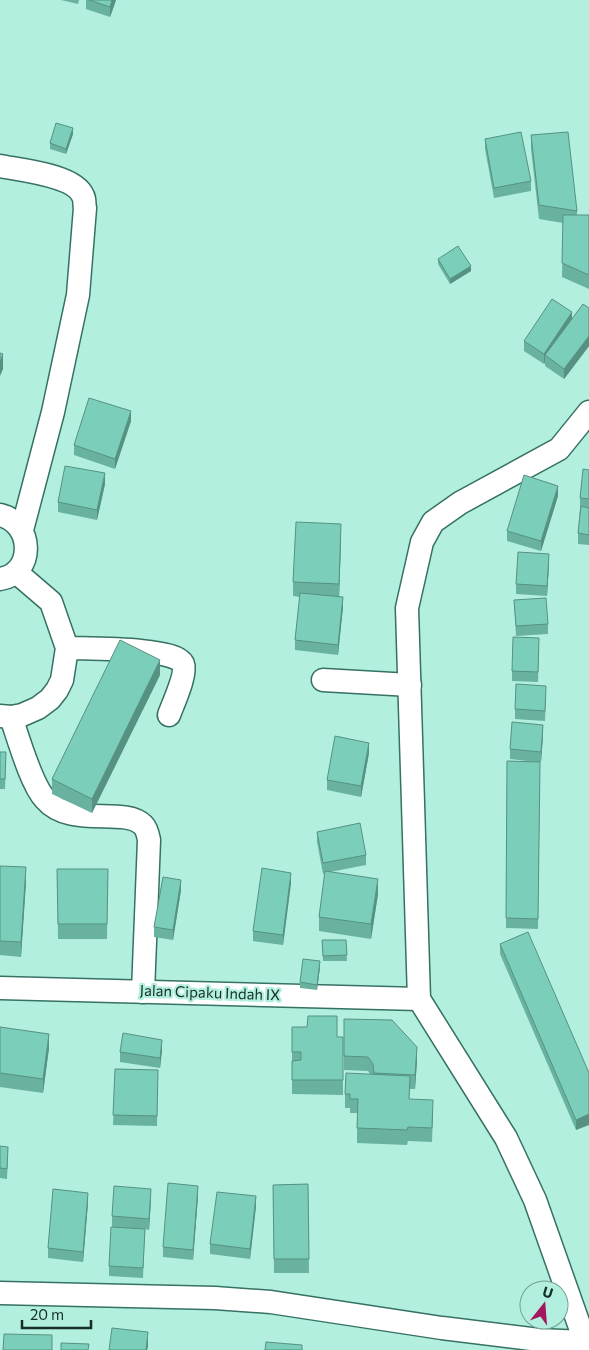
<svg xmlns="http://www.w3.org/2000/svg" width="589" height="1350" viewBox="0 0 589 1350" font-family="Commissioner,sans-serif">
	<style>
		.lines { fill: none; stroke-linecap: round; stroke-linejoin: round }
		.minor-casing { stroke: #367163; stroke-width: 25 }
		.minor { stroke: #fff; stroke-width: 22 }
		.wall { fill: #6ab2a0 }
		.shaded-wall { fill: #569182 }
		.building { fill: #7bcfba; stroke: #569182 }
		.labels { text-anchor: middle; stroke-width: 4.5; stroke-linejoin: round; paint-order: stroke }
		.street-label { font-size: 15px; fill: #152e28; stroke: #b2efde }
	</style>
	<rect width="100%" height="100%" fill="#b2efde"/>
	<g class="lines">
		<defs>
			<g id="minor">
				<path d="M0 166C20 170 75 175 83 196 85 199 84 204 85 208L78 295 53 412 22 530"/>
				<path d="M0 515C34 523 35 574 0 579"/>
				<path d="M67 648C86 649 176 647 183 664 187 674 173 704 169 715"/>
				<polyline points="323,680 410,685"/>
				<polyline points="0,716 11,717 22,715 38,708 50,699 57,690 62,680 67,648 51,602 16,572"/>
				<path d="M11 717C18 737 31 784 45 799 71 829 124 806 143 825 147 829 148 835 149 840L143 992"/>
				<polyline points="0,988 419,999"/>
				<polyline points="0,1293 215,1298 271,1302 442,1328 539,1340 585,1342"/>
				<polyline points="588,1350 535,1200 506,1138 419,999 407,608 422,542 433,522 460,503 559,449 589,412"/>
			</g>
		</defs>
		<use href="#minor" class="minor-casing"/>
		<use href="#minor" class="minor"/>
	</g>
	<g class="wall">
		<polygon points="61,0 79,0 78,4"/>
		<polygon points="86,0 116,0 110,17 86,9"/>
		<polygon points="73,134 66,154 50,149 50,143"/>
		<polygon points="531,135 577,211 577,215 589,215 589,289 562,277 563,223 539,219 531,149"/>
		<polygon points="485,139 531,181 531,191 494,198 485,149"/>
		<polygon points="438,259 471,271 450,284 438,264"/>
		<polygon points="589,308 589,346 564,379 545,366 545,362 544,364 524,351 524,341 572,319"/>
		<polygon points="131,421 115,469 74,455 74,445"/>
		<polygon points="589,470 589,545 578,544 578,533 580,508 580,498"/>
		<polygon points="105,484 97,520 58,512 58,502"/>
		<polygon points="558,496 541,551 507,541 507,531"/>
		<polygon points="341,539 339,597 343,607 338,655 295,650 295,640 300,597 293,596 293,582"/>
		<polygon points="549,564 547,596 516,594 516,584"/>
		<polygon points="514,600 548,624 548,634 516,636"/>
		<polygon points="539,648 538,682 512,681 512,671"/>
		<polygon points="160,675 92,813 52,794 52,779"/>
		<polygon points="546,696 545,721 515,719 515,709"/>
		<polygon points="543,735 541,762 540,762 538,929 506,928 507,761 536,762 510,759 510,749"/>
		<polygon points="0,752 6,762 5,789 0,789"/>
		<polygon points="369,753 361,797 327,790 327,780"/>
		<polygon points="317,832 366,855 366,865 330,872 378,894 371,939 319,931 319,917 325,873 323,874 317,842"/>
		<polygon points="0,866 26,882 21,957 0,955"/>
		<polygon points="57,869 108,869 107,939 58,939"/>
		<polygon points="291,883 283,945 253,941 253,931"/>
		<polygon points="181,890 173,940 154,937 154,927"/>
		<polygon points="322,940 346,940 347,961 323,961"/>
		<polygon points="500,944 589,1073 576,1130 500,954"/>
		<polygon points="320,967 317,990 300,988 300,982"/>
		<polygon points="344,1019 417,1061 415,1089 410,1089 409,1099 433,1114 432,1142 408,1141 407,1145 357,1143 357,1113 350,1113 350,1108 345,1108 345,1094 370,1074 368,1071 344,1070"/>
		<polygon points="0,1027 49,1048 43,1093 0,1087"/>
		<polygon points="292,1027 337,1037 343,1037 343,1095 292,1094"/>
		<polygon points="162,1050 160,1068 120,1062 120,1052"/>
		<polygon points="115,1069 158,1070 157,1126 113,1125"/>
		<polygon points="0,1146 8,1157 7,1179 0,1178"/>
		<polygon points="308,1184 309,1273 274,1273 273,1185"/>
		<polygon points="198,1196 193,1260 163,1257 163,1247"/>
		<polygon points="151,1199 149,1230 145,1229 143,1278 109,1276 109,1266 128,1228 112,1227 112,1216"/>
		<polygon points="88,1203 83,1262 48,1258 48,1248"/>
		<polygon points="256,1206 250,1259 210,1254 210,1244"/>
	</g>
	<g class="shaded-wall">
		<polygon points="112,0 116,0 110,17 110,7"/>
		<polygon points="73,128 73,134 66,154 66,149"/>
		<polygon points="471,266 471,271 450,284 450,279"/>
		<polygon points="572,312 572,322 545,355 545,362 544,364 544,354"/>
		<polygon points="589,336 589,346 564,379 564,369"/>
		<polygon points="3,354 3,369 0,376 0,362"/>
		<polygon points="131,411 131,421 115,469 115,459"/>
		<polygon points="105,473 105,484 97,520 97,510"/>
		<polygon points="558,486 558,496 541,551 541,541"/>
		<polygon points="341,524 341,539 339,599 339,584"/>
		<polygon points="549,554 549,564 547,596 547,586"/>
		<polygon points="343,597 343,607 338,655 338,645"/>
		<polygon points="160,660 160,675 92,813 92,799"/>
		<polygon points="543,725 543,735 541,762 541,752"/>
		<polygon points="369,743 369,753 361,797 361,786"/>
		<polygon points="26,867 26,882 21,957 21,942"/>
		<polygon points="291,873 291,883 283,945 283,935"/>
		<polygon points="378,879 378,894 371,939 371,924"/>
		<polygon points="181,880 181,890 173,940 173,930"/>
		<polygon points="320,961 320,967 317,990 317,985"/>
		<polygon points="49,1034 49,1048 43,1093 43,1079"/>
		<polygon points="162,1040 162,1050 160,1068 160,1058"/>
		<polygon points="417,1047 417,1061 415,1089 415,1075"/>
		<polygon points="589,1114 589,1125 576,1130 576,1120"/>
		<polygon points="198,1186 198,1196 193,1260 193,1250"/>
		<polygon points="151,1189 151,1199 149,1230 149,1219"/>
		<polygon points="88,1193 88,1203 83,1262 83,1252"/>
		<polygon points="256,1196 256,1206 250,1259 250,1249"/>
		<polygon points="148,1332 148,1347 147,1350 146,1350"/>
	</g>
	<g class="building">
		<polygon points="89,0 112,0 110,7"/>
		<polygon points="56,123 73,128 66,149 50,143"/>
		<polygon points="521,132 531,181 494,188 485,139"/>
		<polygon points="568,132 577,211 539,205 531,135"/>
		<polygon points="563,215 589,215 589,275 562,263"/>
		<polygon points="458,246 471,266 450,279 438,259"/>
		<polygon points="552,299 572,312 544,354 524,341"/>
		<polygon points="583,304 589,308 589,336 564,369 545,355"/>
		<polygon points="0,353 3,354 0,362"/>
		<polygon points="89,398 131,411 115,459 74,445"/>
		<polygon points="65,466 105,473 97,510 58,502"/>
		<polygon points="583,469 589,470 589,499 580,498"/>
		<polygon points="524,475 558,486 541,541 507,531"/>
		<polygon points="581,506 589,508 589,535 578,533"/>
		<polygon points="296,522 341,524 339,584 293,582"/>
		<polygon points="518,552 549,554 547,586 516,584"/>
		<polygon points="300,593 343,597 338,645 295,640"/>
		<polygon points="546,598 548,624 516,626 514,600"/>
		<polygon points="513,637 539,638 538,672 512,671"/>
		<polygon points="120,640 160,660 92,799 52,779"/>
		<polygon points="516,684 546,686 545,711 515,709"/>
		<polygon points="512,722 543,725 541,752 510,749"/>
		<polygon points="335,736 369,743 361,786 327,780"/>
		<polygon points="0,752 6,752 5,779 0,779"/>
		<polygon points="507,761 540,762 538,919 506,918"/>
		<polygon points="360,823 366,855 323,863 317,832"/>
		<polygon points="0,866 26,867 21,942 0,941"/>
		<polygon points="262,868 291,873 283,935 253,931"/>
		<polygon points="57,869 108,869 107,924 58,924"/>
		<polygon points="325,871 378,879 371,924 319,917"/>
		<polygon points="163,877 181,880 173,930 154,927"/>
		<polygon points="528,932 589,1073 589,1114 576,1120 500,944"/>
		<polygon points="322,940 346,940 347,955 323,956"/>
		<polygon points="303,959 320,961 317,985 300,982"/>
		<polygon points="308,1016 337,1016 337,1037 343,1037 343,1080 292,1080 292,1061 301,1060 301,1052 292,1052 292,1027 307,1027"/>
		<polygon points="344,1019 392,1020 417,1047 415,1075 374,1073 373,1064 368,1057 344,1056"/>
		<polygon points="0,1027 49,1034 43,1079 0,1073"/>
		<polygon points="123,1033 162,1040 160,1058 120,1052"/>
		<polygon points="115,1069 158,1070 157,1116 113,1115"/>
		<polygon points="346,1073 410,1076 409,1099 433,1100 432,1128 408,1127 407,1130 357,1128 358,1099 350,1099 350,1094 345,1094"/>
		<polygon points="0,1146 8,1147 7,1169 0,1168"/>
		<polygon points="168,1183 198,1186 193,1250 163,1247"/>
		<polygon points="308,1184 309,1259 274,1259 273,1185"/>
		<polygon points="114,1186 151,1189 149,1219 112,1216"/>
		<polygon points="53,1189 88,1193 83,1252 48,1248"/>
		<polygon points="217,1192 256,1196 250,1249 210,1244"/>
		<polygon points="111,1227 145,1229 143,1268 109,1266"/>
		<polygon points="112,1328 148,1332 146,1350 109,1350"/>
		<polygon points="4,1334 52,1335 52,1350 3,1350"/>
		<polygon points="266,1342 302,1345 302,1350 265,1350"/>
		<polygon points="61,1343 89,1344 88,1350 61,1350"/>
	</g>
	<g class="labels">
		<g class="street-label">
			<text transform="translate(210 993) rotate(2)" y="5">Jalan Cipaku Indah IX</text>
		</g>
	</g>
	<g transform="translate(544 1305) rotate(17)"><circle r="24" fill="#b2efde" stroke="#73a295"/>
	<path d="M0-4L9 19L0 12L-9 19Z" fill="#a3175f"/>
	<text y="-8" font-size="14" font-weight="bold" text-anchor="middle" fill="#152e28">U</text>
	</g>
	<path d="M22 1320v8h69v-8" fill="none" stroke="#152e28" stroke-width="2.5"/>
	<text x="30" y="1320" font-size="15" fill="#152e28" stroke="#b2efde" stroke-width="4" paint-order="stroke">20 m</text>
</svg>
